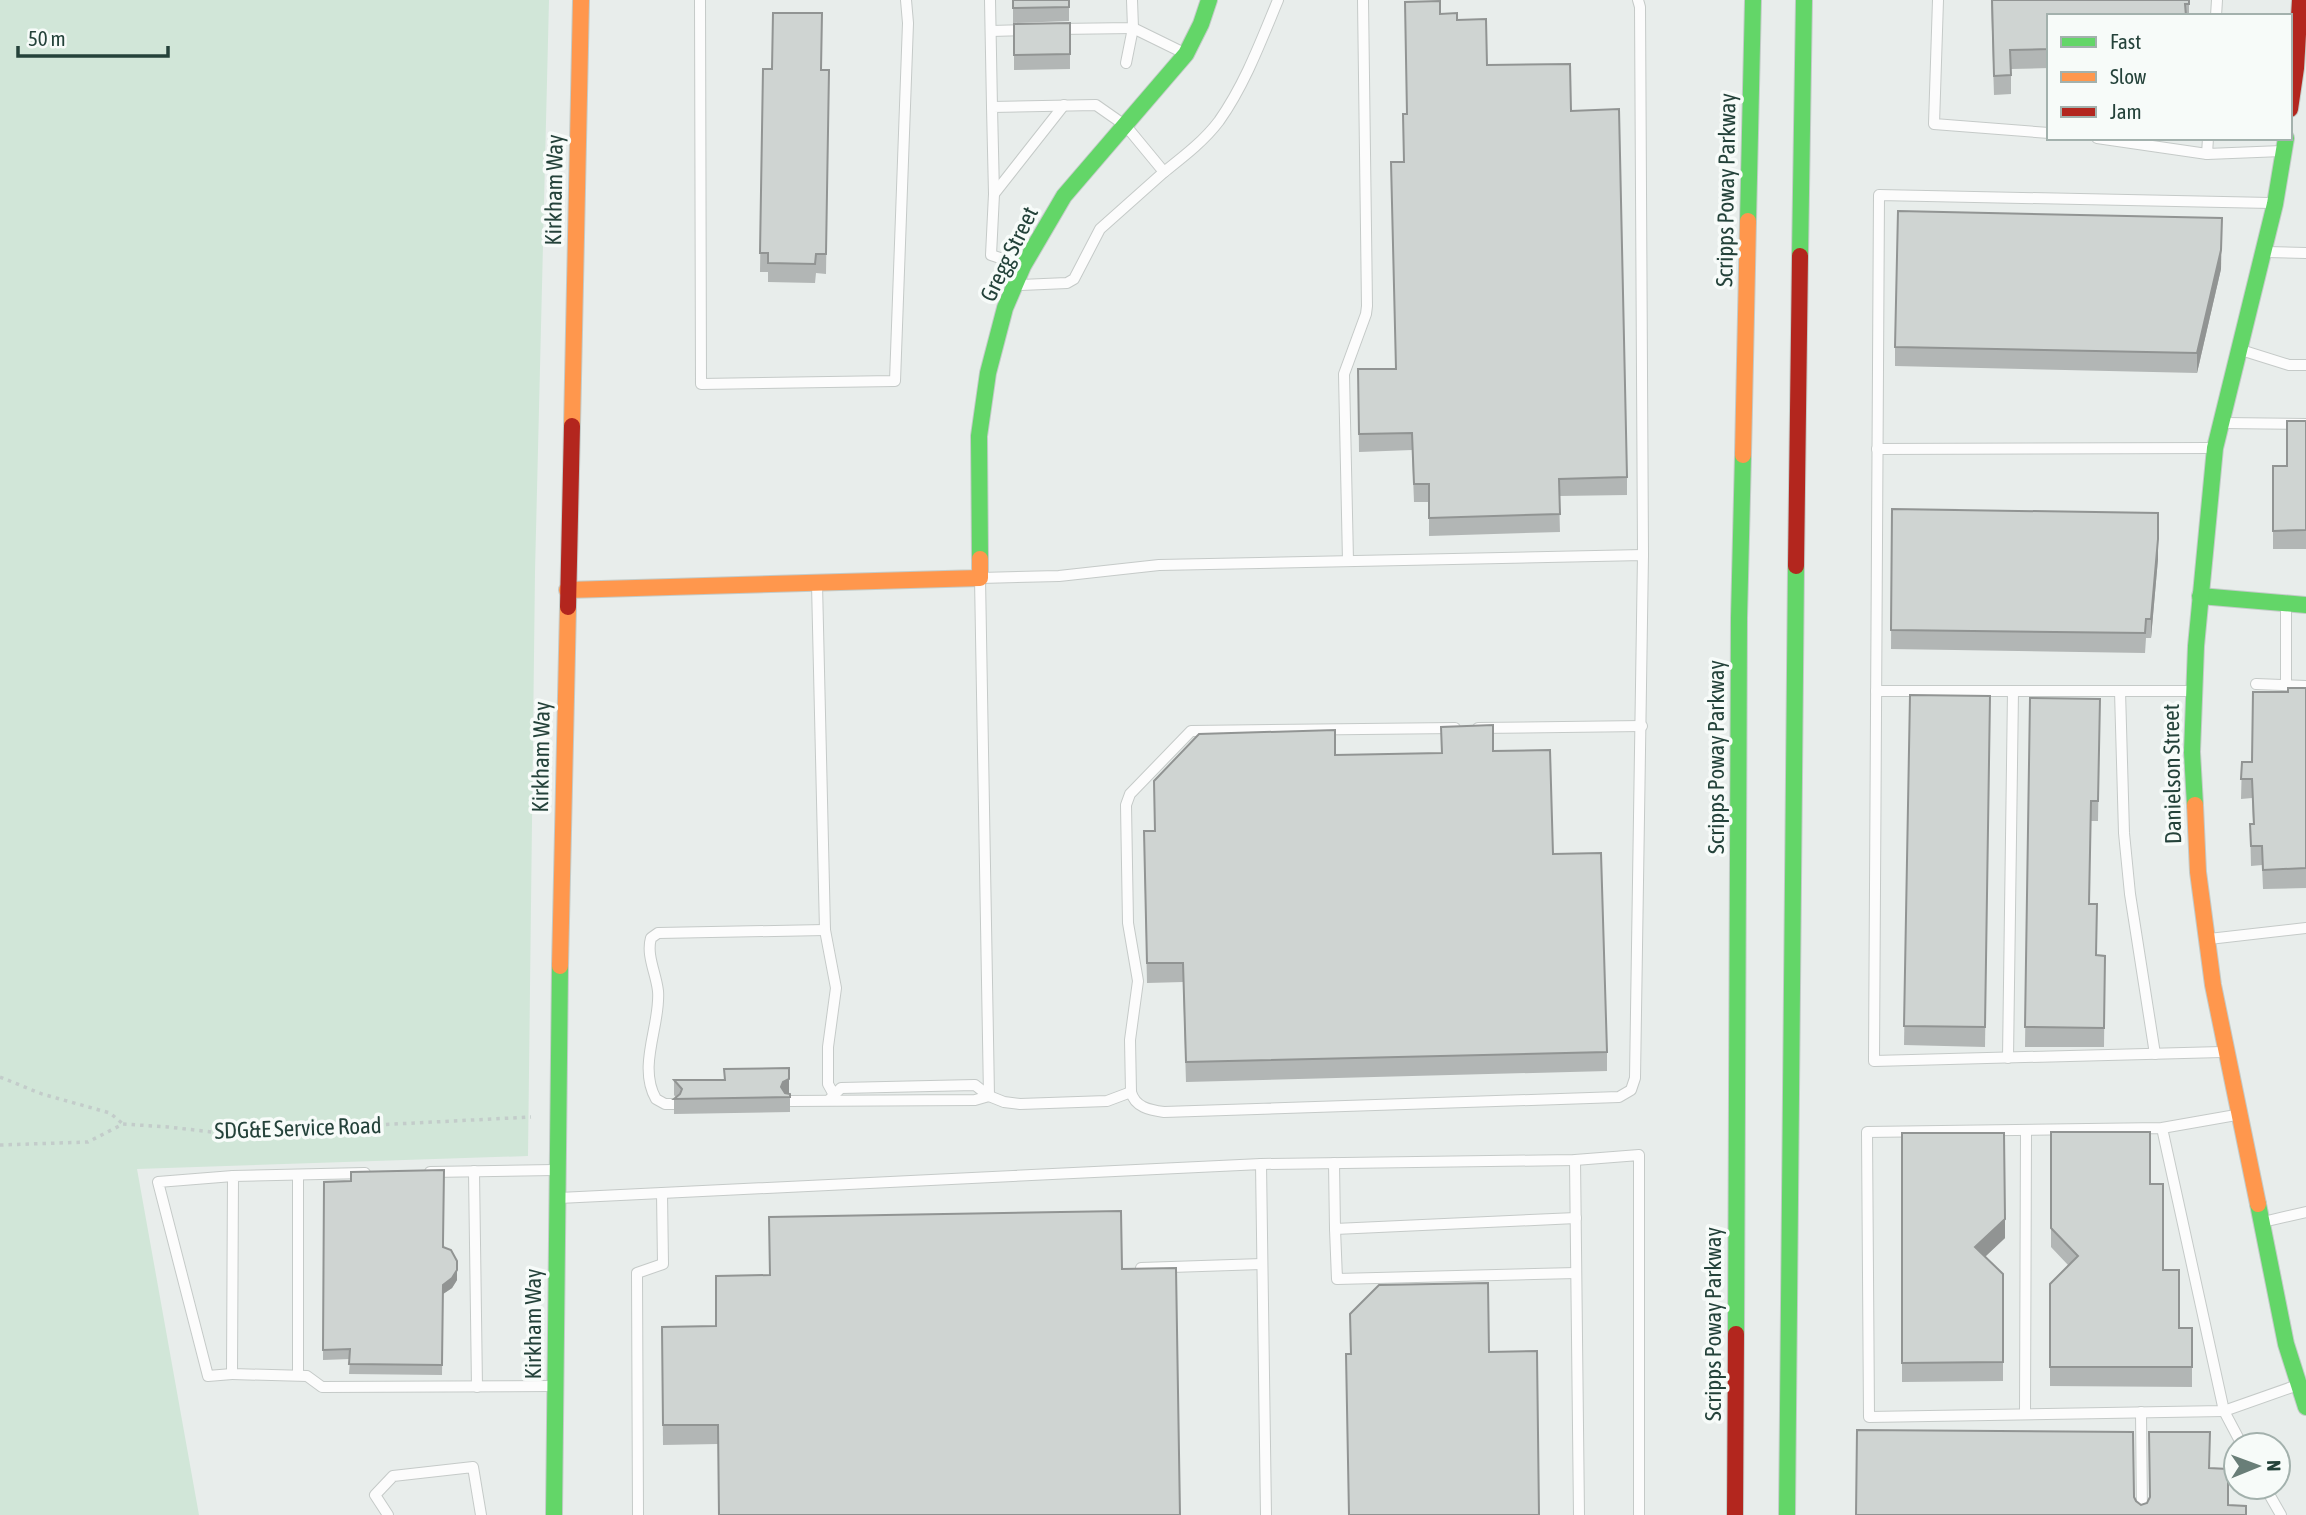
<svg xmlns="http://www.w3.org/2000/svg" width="2306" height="1515" viewBox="0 0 2306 1515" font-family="'Asap Condensed',sans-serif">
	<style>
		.green { fill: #d1e6d8 }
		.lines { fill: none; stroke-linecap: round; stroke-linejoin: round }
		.lane-casing { stroke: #c5cac8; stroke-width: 12 }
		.fast-casing { stroke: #c3cbc8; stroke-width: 18 }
		.slow-casing { stroke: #c3cbc8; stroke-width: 18 }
		.jam-casing { stroke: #c3cbc8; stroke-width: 18 }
		.path { stroke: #c3ccca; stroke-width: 3.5; stroke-dasharray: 3.5 5; stroke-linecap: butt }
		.lane { stroke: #fcfcfc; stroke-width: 10 }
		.fast { stroke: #63d668; stroke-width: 16 }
		.slow { stroke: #ff974d; stroke-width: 16 }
		.jam { stroke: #b3261e; stroke-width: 16 }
		.wall { fill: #b2b6b5 }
		.shaded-wall { fill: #919493 }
		.building { fill: #cfd4d2; stroke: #919493; stroke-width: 2 }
		.labels { text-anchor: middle; stroke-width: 7; stroke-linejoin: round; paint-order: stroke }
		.street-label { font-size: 23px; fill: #24423a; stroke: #f7fbf9 }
	</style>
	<rect width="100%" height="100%" fill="#e8edeb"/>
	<polygon class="green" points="0,0 549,0 535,572 528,1156 137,1169 199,1515 0,1515"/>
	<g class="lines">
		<defs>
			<g id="lane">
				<polyline points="700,0 701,384 895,381 908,23 906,0"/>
				<polyline points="990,0 992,107"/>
				<polyline points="1638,0 1640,7 1643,555"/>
				<polyline points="1938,0 1934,124 2049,133"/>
				<polyline points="2216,16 2217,0"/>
				<polyline points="1058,29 1133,28 1132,0"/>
				<polyline points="991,31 1028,30"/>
				<polyline points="1126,63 1133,28 1184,53"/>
				<polyline points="2097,138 2207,154"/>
				<polyline points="2208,138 2207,154 2282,151"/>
				<polyline points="994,194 1064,105"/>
				<polyline points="2266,252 2306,253"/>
				<path d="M1021 265 991 255 994 194 992 107 1096 105 1126 126 1164 172C1183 157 1204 141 1219 121 1245 84 1261 41 1278 0"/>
				<polyline points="1021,285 1067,283 1074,279 1100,229 1164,172"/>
				<polyline points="2241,350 2289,365 2306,365"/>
				<polyline points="2224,423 2306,424"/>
				<polyline points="1877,449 2212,448"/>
				<polyline points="1348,561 1344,374 1366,314 1367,306 1363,0"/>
				<polyline points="817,584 825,930 836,988 828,1047 828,1084 834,1095"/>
				<polyline points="2256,684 2306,686"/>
				<polyline points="2286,685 2286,608"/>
				<polyline points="1876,691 2192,691"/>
				<polyline points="2120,691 2124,833 2130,894 2155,1054"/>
				<polyline points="1478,728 1642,726"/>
				<polyline points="2209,939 2306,928"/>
				<polyline points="2222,1052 1874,1061 1879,195 2271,203"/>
				<polyline points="2008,1058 2013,691"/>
				<path d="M989 1096 980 578 1059 576 1159 565 1643 555 1635 1078 1631 1090 1619 1097 1164 1112C1149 1110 1135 1107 1131 1092L1130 1040 1138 981 1128 923 1126 805 1130 794 1191 731 1455 728"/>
				<polyline points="829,1100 841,1088 975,1085 989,1096 1004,1102 1020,1104 1107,1101 1131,1092"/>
				<polyline points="789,1101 975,1100 989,1096"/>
				<path d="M674 1104H665L656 1099C637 1066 661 1024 658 991 656 973 646 955 651 938L658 933 825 930"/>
				<polyline points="2162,1128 1867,1132 1869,1417 2224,1411 2162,1128 2236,1115"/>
				<polyline points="1575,1160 1579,1515"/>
				<polyline points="1334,1163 1335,1229 1576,1218"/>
				<polyline points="1261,1164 1575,1160 1639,1155 1639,1515"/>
				<polyline points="474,1171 477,1387"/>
				<polyline points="430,1172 554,1170"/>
				<polyline points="365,1173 233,1176 232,1374 307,1376 322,1387 554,1386"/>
				<polyline points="559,1198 1261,1164 1266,1515"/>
				<polyline points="2263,1222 2306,1212"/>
				<polyline points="1335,1229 1337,1279 1576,1273"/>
				<polyline points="1141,1268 1262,1264"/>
				<polyline points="232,1374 208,1376 158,1182 233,1176"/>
				<polyline points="298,1375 298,1175"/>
				<polyline points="2141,1412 2142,1515"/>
				<polyline points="2025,1414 2026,1130"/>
				<polyline points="2242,1445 2224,1411 2295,1386"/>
				<polyline points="2265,1487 2281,1515"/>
				<polyline points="388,1515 375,1495 393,1476 473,1467 481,1515"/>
				<polyline points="638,1515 637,1273 663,1264 662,1193"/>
			</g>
			<g id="fast">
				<polyline points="1748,221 1753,0"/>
				<polyline points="1800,256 1804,0"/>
				<polyline points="980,559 979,436 988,373 1005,308 1023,266 1064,196 1186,54 1201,24 1209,0"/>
				<polyline points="2200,596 2306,605"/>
				<polyline points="2195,805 2192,752 2196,646 2215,448 2275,204 2286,138"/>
				<polyline points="2258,1204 2286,1344 2306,1407"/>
				<polyline points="1736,1334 1739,618 1743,455"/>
				<polyline points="554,1515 560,966"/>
				<polyline points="1787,1515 1796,566"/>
			</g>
			<g id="slow">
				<polyline points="572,426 581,0"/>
				<polyline points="1743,455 1748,221"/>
				<polyline points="567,590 980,578 980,559"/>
				<polyline points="2195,805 2198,872 2213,985 2258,1204"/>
				<polyline points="560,966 568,607"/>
			</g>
			<g id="jam">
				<polyline points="2290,109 2296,68 2300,0"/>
				<polyline points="1796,566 1800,256"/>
				<polyline points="568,607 572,426"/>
				<polyline points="1735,1515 1736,1334"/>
			</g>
		</defs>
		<use href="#lane" class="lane-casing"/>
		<use href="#fast" class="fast-casing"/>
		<use href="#slow" class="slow-casing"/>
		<use href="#jam" class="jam-casing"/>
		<g class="path">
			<polyline points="0,1077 42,1094 110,1113 123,1124"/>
			<polyline points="0,1145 88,1142 123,1124 168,1127 221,1133 531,1117"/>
		</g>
		<use href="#lane" class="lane"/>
		<use href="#fast" class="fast"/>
		<use href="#slow" class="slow"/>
		<use href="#jam" class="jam"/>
	</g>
	<g class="wall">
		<polygon points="1013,0 1069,0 1069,21 1013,23"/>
		<polygon points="1991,0 2189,0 2189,16 2049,16 2049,68 2011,69 2011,94 1994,95"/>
		<polygon points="1440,14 1457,20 1487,65 1571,111 1627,477 1627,495 1559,496 1560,532 1429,536 1429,502 1414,502 1412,450 1359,452 1358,369 1395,369 1407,114"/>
		<polygon points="1070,23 1070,69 1014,70 1014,24"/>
		<polygon points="763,69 829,70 826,274 816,273 815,283 768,282 768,272 760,272"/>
		<polygon points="2221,269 2197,373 1895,366 1895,347"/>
		<polygon points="2306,421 2306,549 2273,549 2273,466 2287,466"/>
		<polygon points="1892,509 2158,559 2151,638 2146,638 2145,653 1891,649"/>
		<polygon points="2306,688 2306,888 2263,889 2262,865 2251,866 2250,824 2253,824 2252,798 2241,799 2242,762 2252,762"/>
		<polygon points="1910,695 1990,696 1985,1047 1904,1045"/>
		<polygon points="2030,698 2100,699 2098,821 2091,821 2089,904 2096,956 2105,956 2104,1047 2025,1047"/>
		<polygon points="1441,727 1493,751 1553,854 1607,1052 1607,1071 1186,1082 1183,982 1147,983 1144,850 1155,831 1335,755 1441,753"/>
		<polygon points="674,1080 789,1093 788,1094 790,1094 790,1112 674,1114 674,1099 676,1098 674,1095"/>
		<polygon points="2051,1132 2150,1184 2163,1270 2179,1328 2192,1328 2192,1387 2050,1386 2050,1284 2068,1265 2051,1247"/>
		<polygon points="1902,1133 2005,1238 1985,1257 2003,1274 2003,1381 1902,1382"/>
		<polygon points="351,1172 443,1243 457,1280 452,1288 443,1294 442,1375 349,1374 350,1359 323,1360 324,1182 351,1181"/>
		<polygon points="1121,1211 718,1444 663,1445 662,1346 716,1326"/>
	</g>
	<g class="shaded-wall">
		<polygon points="2222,218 2221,269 2197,373 2197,353"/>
		<polygon points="2158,539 2158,559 2151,638 2151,619"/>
		<polygon points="789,1079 789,1093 783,1097 781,1087 783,1082"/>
		<polygon points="2005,1219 2005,1238 1975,1266 1975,1247"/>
		<polygon points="457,1270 457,1280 452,1288 443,1294 442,1375 443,1285"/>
	</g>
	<g class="building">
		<polygon points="1013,0 1069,0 1069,7 1013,8"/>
		<polygon points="1992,0 2189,0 2189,4 2185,4 2186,16 2049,16 2049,49 2010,50 2011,75 1994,76"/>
		<polygon points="1440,1 1440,14 1457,13 1457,20 1486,19 1487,65 1570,64 1571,111 1619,109 1627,477 1559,479 1560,514 1429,518 1429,484 1414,484 1412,433 1359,434 1358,369 1396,369 1391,162 1404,162 1403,114 1407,114 1405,2"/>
		<polygon points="773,13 822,13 821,70 829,70 826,254 816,254 815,264 768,263 768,253 760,253 763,69 772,69"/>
		<polygon points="1070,23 1070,54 1014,55 1014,24"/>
		<polygon points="1898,211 2222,218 2221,250 2197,353 1895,347"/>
		<polygon points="2287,421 2306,421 2306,530 2273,531 2273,466 2287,466"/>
		<polygon points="1892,509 2158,513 2158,539 2151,619 2146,619 2145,633 1891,630"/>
		<polygon points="2288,688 2306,688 2306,868 2263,870 2262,846 2251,846 2250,824 2254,824 2252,779 2241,779 2242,762 2252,762 2253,692 2288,692"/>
		<polygon points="1910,695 1990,696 1985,1027 1904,1026"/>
		<polygon points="2030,698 2100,699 2098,801 2091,801 2089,904 2097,904 2096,955 2105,956 2104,1028 2025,1027"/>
		<polygon points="1493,725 1493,751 1550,750 1553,854 1601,853 1607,1052 1186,1062 1183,963 1147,963 1144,831 1155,831 1154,781 1199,734 1335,730 1335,755 1442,753 1441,727"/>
		<polygon points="789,1068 789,1079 783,1082 781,1087 785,1093 790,1094 790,1097 674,1099 680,1094 682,1089 674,1080 725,1080 724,1069"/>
		<polygon points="2051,1132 2150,1132 2150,1184 2163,1184 2163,1270 2179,1270 2179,1328 2192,1328 2192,1367 2050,1367 2050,1284 2078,1256 2051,1228"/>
		<polygon points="1902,1133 2004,1133 2005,1219 1975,1247 2003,1274 2003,1362 1902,1363"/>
		<polygon points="444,1170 443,1242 443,1247 451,1250 457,1261 457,1270 452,1278 443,1285 442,1365 349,1364 350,1349 323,1350 324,1182 351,1181 351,1172"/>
		<polygon points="1121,1211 1122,1269 1176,1268 1180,1515 719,1515 718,1425 663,1425 662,1327 716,1326 716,1276 770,1275 769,1217"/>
		<polygon points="1488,1283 1489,1352 1537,1351 1539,1515 1349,1515 1346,1354 1351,1354 1350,1314 1379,1285"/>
		<polygon points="1857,1430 2133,1432 2134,1497 2136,1501 2141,1505 2147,1503 2150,1497 2149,1432 2210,1432 2209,1468 2228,1469 2228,1505 2246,1506 2246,1515 1856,1515"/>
	</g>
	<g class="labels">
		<g class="street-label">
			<text transform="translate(554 190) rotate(-89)" y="8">Kirkham Way</text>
			<text transform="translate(1726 190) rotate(-89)" y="8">Scripps Poway Parkway</text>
			<text transform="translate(1009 254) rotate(-64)" y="8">Gregg Street</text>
			<text transform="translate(541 757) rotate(-89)" y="8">Kirkham Way</text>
			<text transform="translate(1716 757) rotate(-90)" y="8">Scripps Poway Parkway</text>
			<text transform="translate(2172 774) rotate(-91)" y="8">Danielson Street</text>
			<text transform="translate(298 1128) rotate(-2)" y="8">SDG&amp;E Service Road</text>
			<text transform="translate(533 1324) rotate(-90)" y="8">Kirkham Way</text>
			<text transform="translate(1713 1324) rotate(-90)" y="8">Scripps Poway Parkway</text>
		</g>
	</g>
	<rect x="2047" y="14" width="245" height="126" fill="#f7fbf9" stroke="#a3b1ad" stroke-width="2"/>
	<rect x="2061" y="37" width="35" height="10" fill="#63d668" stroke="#a3b1ad" stroke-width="2"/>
	<text x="2110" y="49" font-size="21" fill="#24423a">Fast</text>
	<rect x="2061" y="72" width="35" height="10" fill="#ff974d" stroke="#a3b1ad" stroke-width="2"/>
	<text x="2110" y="84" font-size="21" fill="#24423a">Slow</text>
	<rect x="2061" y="107" width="35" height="10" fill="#b3261e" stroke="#a3b1ad" stroke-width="2"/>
	<text x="2110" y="119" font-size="21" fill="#24423a">Jam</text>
	<g transform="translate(2257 1466) rotate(89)"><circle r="33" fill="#f7fbf9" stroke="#a3b1ad" stroke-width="2"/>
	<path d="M0-5L12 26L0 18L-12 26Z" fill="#697e78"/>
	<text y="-10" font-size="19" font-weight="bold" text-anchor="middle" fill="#24423a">N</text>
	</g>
	<path d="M18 46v10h150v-10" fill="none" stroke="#24423a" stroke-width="3.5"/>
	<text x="28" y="46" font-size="21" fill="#24423a" stroke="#f7fbf9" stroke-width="5" paint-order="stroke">50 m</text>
</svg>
